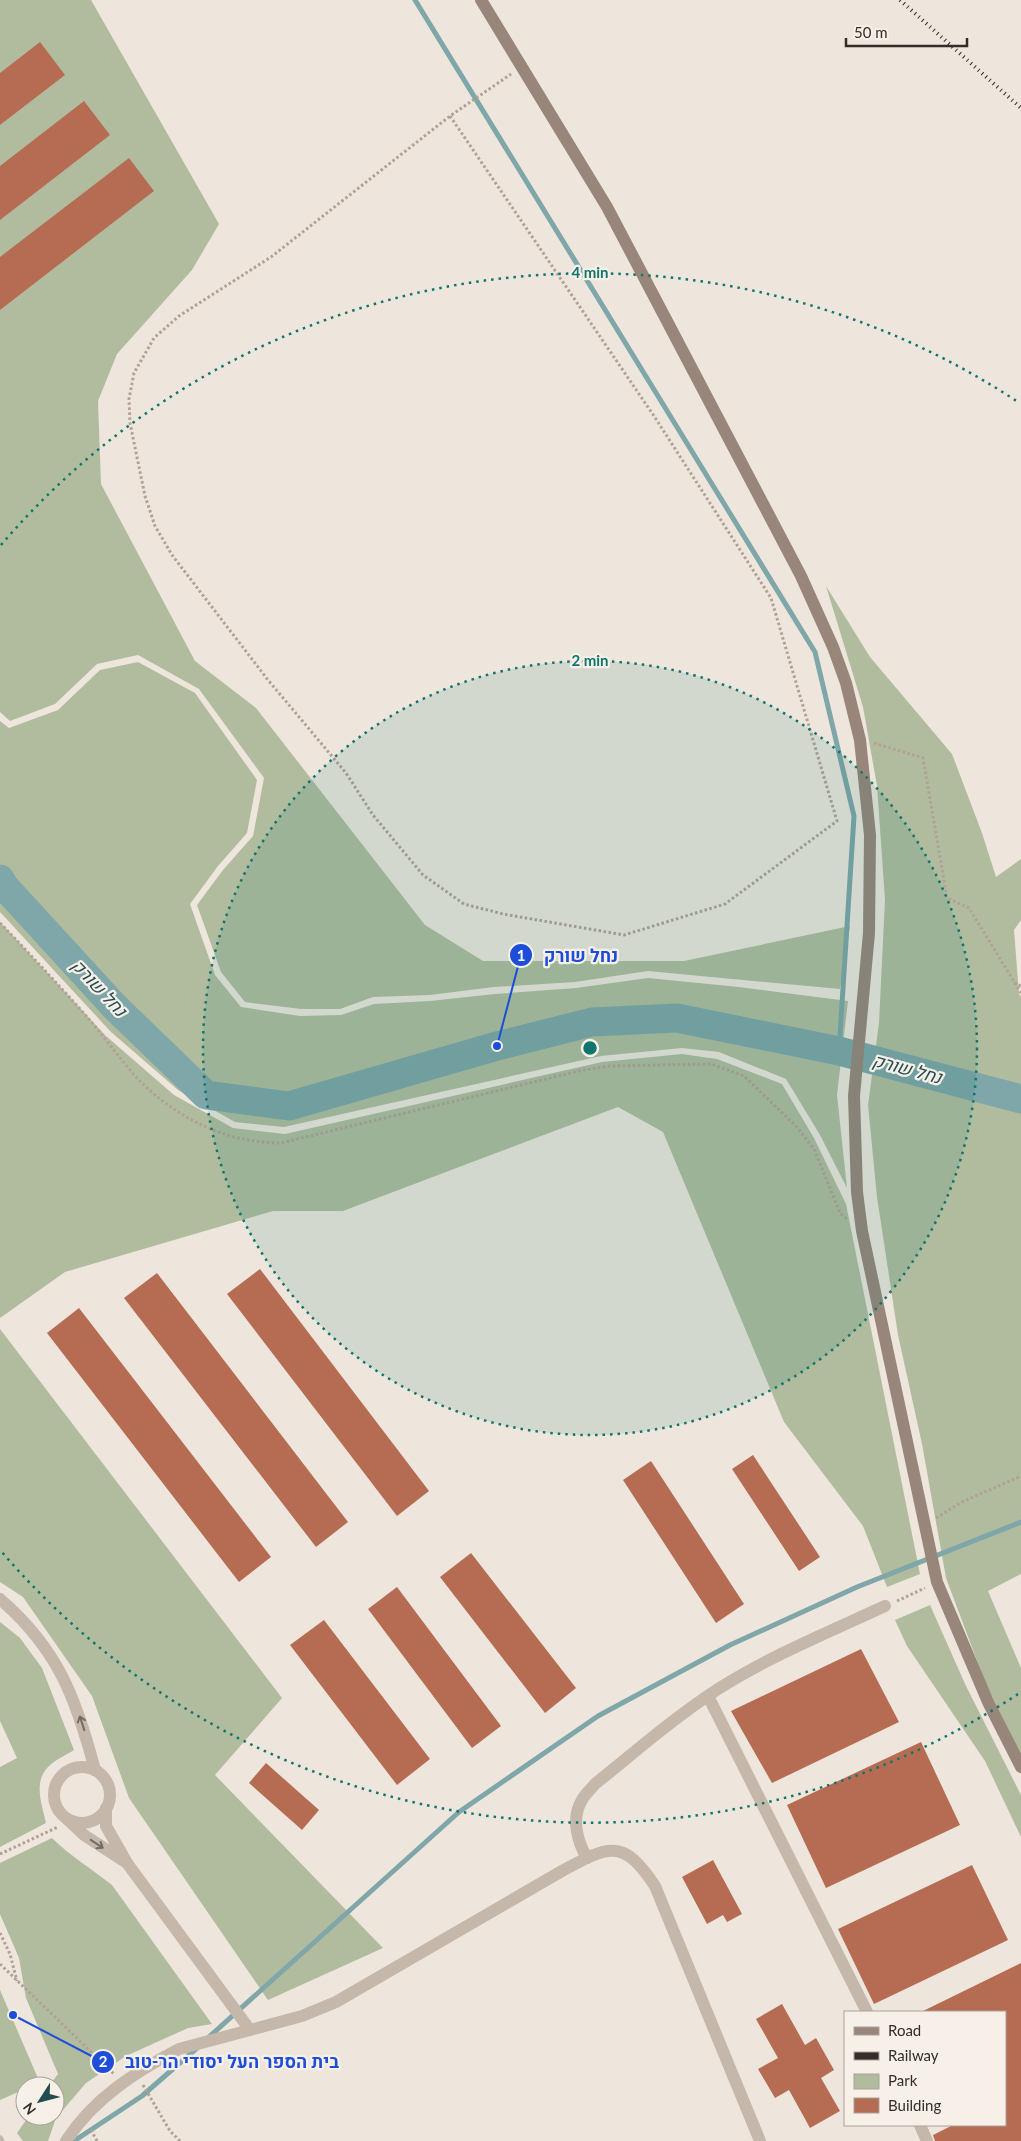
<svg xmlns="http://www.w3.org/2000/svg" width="1021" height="2141" viewBox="0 0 1021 2141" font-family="Lato,Heebo,sans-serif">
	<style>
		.green { fill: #b1bc9e }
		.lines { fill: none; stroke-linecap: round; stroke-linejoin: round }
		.stream { stroke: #7fa6a8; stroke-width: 5 }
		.river { stroke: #7fa6a8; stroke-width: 29 }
		.building { fill: #b66c52 }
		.path { stroke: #b1a194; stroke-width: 3; stroke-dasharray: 2.5 2.5; stroke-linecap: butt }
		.service { stroke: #c5b7aa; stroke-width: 7 }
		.minor { stroke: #c5b7aa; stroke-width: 12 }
		.secondary { stroke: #98867b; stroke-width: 12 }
		.rail { stroke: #332c28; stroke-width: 4; stroke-dasharray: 1 4; stroke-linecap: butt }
		.oneway { stroke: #756b62 }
		.ring { fill: none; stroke: #0f766e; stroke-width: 2.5; stroke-dasharray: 2.5 5 }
		.labels { text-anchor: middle; stroke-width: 4.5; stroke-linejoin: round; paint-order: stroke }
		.water-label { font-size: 18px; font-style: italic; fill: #234c50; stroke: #f7f0e8 }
		.centre { fill: #0f766e; stroke: #f7f0e8; stroke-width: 2.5 }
		.ring-label { font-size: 15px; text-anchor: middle; font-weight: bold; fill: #0f766e; stroke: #f7f0e8; stroke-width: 4.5; stroke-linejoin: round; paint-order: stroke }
		.leader { fill: none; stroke: #1d4ed8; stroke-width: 2 }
		.callout-dot { fill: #1d4ed8; stroke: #f7f0e8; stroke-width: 2 }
		.mark-label { font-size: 15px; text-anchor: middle; font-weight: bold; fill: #fff }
		.callout-label { font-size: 18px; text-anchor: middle; font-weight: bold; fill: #1d4ed8; stroke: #f7f0e8; stroke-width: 4.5; stroke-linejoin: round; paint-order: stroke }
	</style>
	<rect width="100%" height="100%" fill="#eee6dc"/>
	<g class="green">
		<polygon points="0,0 91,0 219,224 192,270 117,354 98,401 101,484 195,661 256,708 425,925 483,961 684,961 850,926 840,989 648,971 575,982 494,987 430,995 373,997 340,1009 301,1009 245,1002 221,972 197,905 223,870 253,836 264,778 199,689 138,655 97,664 55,704 10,721 0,712"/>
		<polygon points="826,586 870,657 952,754 982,833 996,877 1021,859 1021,920 1014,930 1019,994 1021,997 1021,1574 988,1591 1021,1668 1021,1756 985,1682 946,1578 922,1444 898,1335 877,1197 868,1105 879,1023 885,900 877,786 863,707"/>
		<polygon points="138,662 195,693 257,780 247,833 218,866 190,904 215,975 241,1007 300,1016 341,1015 374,1004 430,1001 495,994 576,988 648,978 739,987 848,1001 837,1095 847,1188 820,1135 786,1079 719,1052 682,1048 601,1056 284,1127 235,1122 178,1090 111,1032 0,912 0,721 9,728 58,710 100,670"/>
		<polygon points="0,922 106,1036 174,1095 233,1128 285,1134 602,1062 682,1054 717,1059 782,1084 814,1138 846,1204 920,1574 887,1587 863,1526 784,1422 663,1132 618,1107 343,1211 273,1211 65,1272 0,1318"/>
		<polygon points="0,1329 282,1698 215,1775 383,1948 268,2000 129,1798 92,1696 23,1597 0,1582"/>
		<polygon points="930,1605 966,1686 1021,1795 1021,1837 985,1761 907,1646 895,1620"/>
		<path d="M0 1622 20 1638 42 1668 74 1750C66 1755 55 1760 48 1767 33 1782 42 1805 46 1823L0 1847V1767L17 1758 0 1721Z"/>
		<path d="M52 1838C70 1856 92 1869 112 1885L212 2024 188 2028 126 2056 86 2083 56 2118 48 2141H23L17 2133 29 2116H55V2086H49L58 2074 26 1998 19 1958 0 1914V1863Z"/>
		<polygon points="0,1990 40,2083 32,2086 25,2086 25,2089 0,2100"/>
	</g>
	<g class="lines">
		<g class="stream">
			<polyline points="415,0 815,652 854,816 839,1051"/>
			<polyline points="0,889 4,886"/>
			<polyline points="209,2037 459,1812 598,1716 730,1645 857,1587 1021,1522"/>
			<polyline points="74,2141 142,2096 197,2048"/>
		</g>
		<polyline class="river" points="0,879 4,886 114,1006 206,1095 289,1106 497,1046 592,1022 677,1018 839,1051 1021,1099"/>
	</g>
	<g class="building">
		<polygon points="40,42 65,75 0,125 0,73"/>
		<polygon points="84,101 110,135 0,220 0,166"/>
		<polygon points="129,158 154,191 0,310 0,257"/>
		<polygon points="260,1269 429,1491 397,1516 227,1294"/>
		<polygon points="157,1273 348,1522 316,1547 124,1298"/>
		<polygon points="79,1308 271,1557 239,1582 47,1333"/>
		<polygon points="753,1455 820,1557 799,1571 732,1469"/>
		<polygon points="651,1461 744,1604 716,1623 623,1480"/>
		<polygon points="471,1553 576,1688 545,1713 440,1577"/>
		<polygon points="397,1587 501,1726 472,1748 368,1609"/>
		<polygon points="324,1620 430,1759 397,1785 290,1645"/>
		<polygon points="861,1649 899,1722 772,1783 731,1711"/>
		<polygon points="921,1742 960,1825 826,1888 787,1805"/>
		<polygon points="266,1763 319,1810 302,1830 249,1783"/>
		<polygon points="713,1860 742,1914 727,1922 723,1915 707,1924 682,1877"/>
		<polygon points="972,1865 1008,1940 874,2004 838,1929"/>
		<polygon points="1021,1963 1021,2141 935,2141 933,2135 953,2125 1005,2125 1005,2012 921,2012"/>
		<polygon points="782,2004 805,2045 816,2038 834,2070 821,2078 840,2111 810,2128 789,2090 775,2098 758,2069 778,2058 756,2019"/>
	</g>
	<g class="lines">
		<g class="path">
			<polyline points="450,116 654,416 771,598 837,821 725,904 624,935 503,914 464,904 423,875 373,815 346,773 268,680 172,555 155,526 145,496 130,423 129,399 134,373 154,338 179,316 271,257 450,116 511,74"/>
			<polyline points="874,743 923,758 947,898 969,908 1021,993"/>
			<path d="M0 923C27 951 54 980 80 1009 100 1031 117 1055 136 1077 174 1117 225 1143 281 1143L579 1071 610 1066 711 1064 744 1076 795 1125 814 1149 840 1213 848 1220"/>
			<polyline points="1014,983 1021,986"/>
			<polyline points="936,1518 962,1502 1021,1476"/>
			<polyline points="897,1601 925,1588"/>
			<polyline points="0,1854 58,1827"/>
			<polyline points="0,1933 10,1954 17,1981"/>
			<polyline points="0,1964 114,2074"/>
			<polyline points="143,2085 170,2131 180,2141"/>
			<polyline points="91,2130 97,2141"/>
		</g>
		<polyline class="service" points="0,2139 1,2141"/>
		<g class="minor">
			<path d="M0 1599C58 1649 76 1698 95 1770"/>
			<polyline points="708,1696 867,2012"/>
			<circle cx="82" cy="1795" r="28"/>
			<polyline points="67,1819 84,1835 127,1863 106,1826 106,1808"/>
			<path d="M587 1858C577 1841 571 1818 582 1800 585 1794 591 1789 595 1784 635 1752 675 1717 718 1689 770 1656 829 1632 885 1606"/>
			<polyline points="127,1863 250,2030"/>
			<polyline points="920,2125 927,2141"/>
			<path d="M66 2141C93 2099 135 2072 179 2049L302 2016 336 2002 562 1871C608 1846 623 1837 655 1886L760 2141"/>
		</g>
		<polyline class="secondary" points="481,0 607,207 801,576 833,647 846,683 860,740 870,835 869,933 854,1096 857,1192 862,1231 937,1582 988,1702 1021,1767"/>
		<polyline class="rail" points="900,0 1021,108"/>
	</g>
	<defs><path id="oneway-shaft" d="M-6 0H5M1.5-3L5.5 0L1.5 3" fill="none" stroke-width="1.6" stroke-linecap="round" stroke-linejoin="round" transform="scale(1.25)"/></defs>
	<g class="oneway">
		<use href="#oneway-shaft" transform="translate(82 1723) rotate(-108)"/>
		<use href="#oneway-shaft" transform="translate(97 1844) rotate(34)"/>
	</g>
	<circle cx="590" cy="1048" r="387" fill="#0f766e" fill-opacity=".12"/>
	<g class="ring">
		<circle cx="590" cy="1048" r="387"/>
		<path d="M1018 1694A775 775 0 0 1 1 1551M1 545A775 775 0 0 1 1018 402"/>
	</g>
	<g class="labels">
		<g class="water-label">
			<text transform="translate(99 988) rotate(47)" y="6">נחל שורק</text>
			<text transform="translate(907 1069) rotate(15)" y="6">נחל שורק</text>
		</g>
	</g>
	<circle cx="590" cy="1048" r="8" class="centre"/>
	<g class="ring-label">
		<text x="590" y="278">4 min</text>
		<text x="590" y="666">2 min</text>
	</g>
	<path class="leader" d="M497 1046L521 955M13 2015L103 2062"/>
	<g class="callout-dot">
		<circle cx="497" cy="1046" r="5"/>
		<circle cx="13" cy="2015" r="5"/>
		<circle cx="521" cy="955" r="12"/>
		<circle cx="103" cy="2062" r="12"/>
	</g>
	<g class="mark-label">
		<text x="521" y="961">1</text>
		<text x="103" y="2067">2</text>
	</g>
	<g class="callout-label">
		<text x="581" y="962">נחל שורק</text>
		<text x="232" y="2068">בית הספר העל יסודי הר-טוב</text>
	</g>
	<rect x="844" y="2011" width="162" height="115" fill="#f7f0e8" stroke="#a9a29b"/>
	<rect x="854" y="2027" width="25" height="8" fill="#98867b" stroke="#a9a29b"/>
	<text x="888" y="2036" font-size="15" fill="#332c28">Road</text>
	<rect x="854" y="2052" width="25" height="8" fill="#332c28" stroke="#a9a29b"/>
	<text x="888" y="2061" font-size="15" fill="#332c28">Railway</text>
	<rect x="854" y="2074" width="25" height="15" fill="#b1bc9e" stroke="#a9a29b"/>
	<text x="888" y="2086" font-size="15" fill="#332c28">Park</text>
	<rect x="854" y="2098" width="25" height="15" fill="#b66c52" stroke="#a9a29b"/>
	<text x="888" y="2111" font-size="15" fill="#332c28">Building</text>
	<g transform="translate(40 2101) rotate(234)"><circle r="24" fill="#f7f0e8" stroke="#a9a29b"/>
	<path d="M0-4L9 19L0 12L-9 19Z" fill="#234c50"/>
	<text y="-8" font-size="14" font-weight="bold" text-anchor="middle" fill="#332c28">N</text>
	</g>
	<path d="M846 38v8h121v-8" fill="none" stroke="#332c28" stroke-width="2.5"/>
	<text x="854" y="38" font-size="15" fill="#332c28" stroke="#f7f0e8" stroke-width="4" paint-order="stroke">50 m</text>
</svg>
